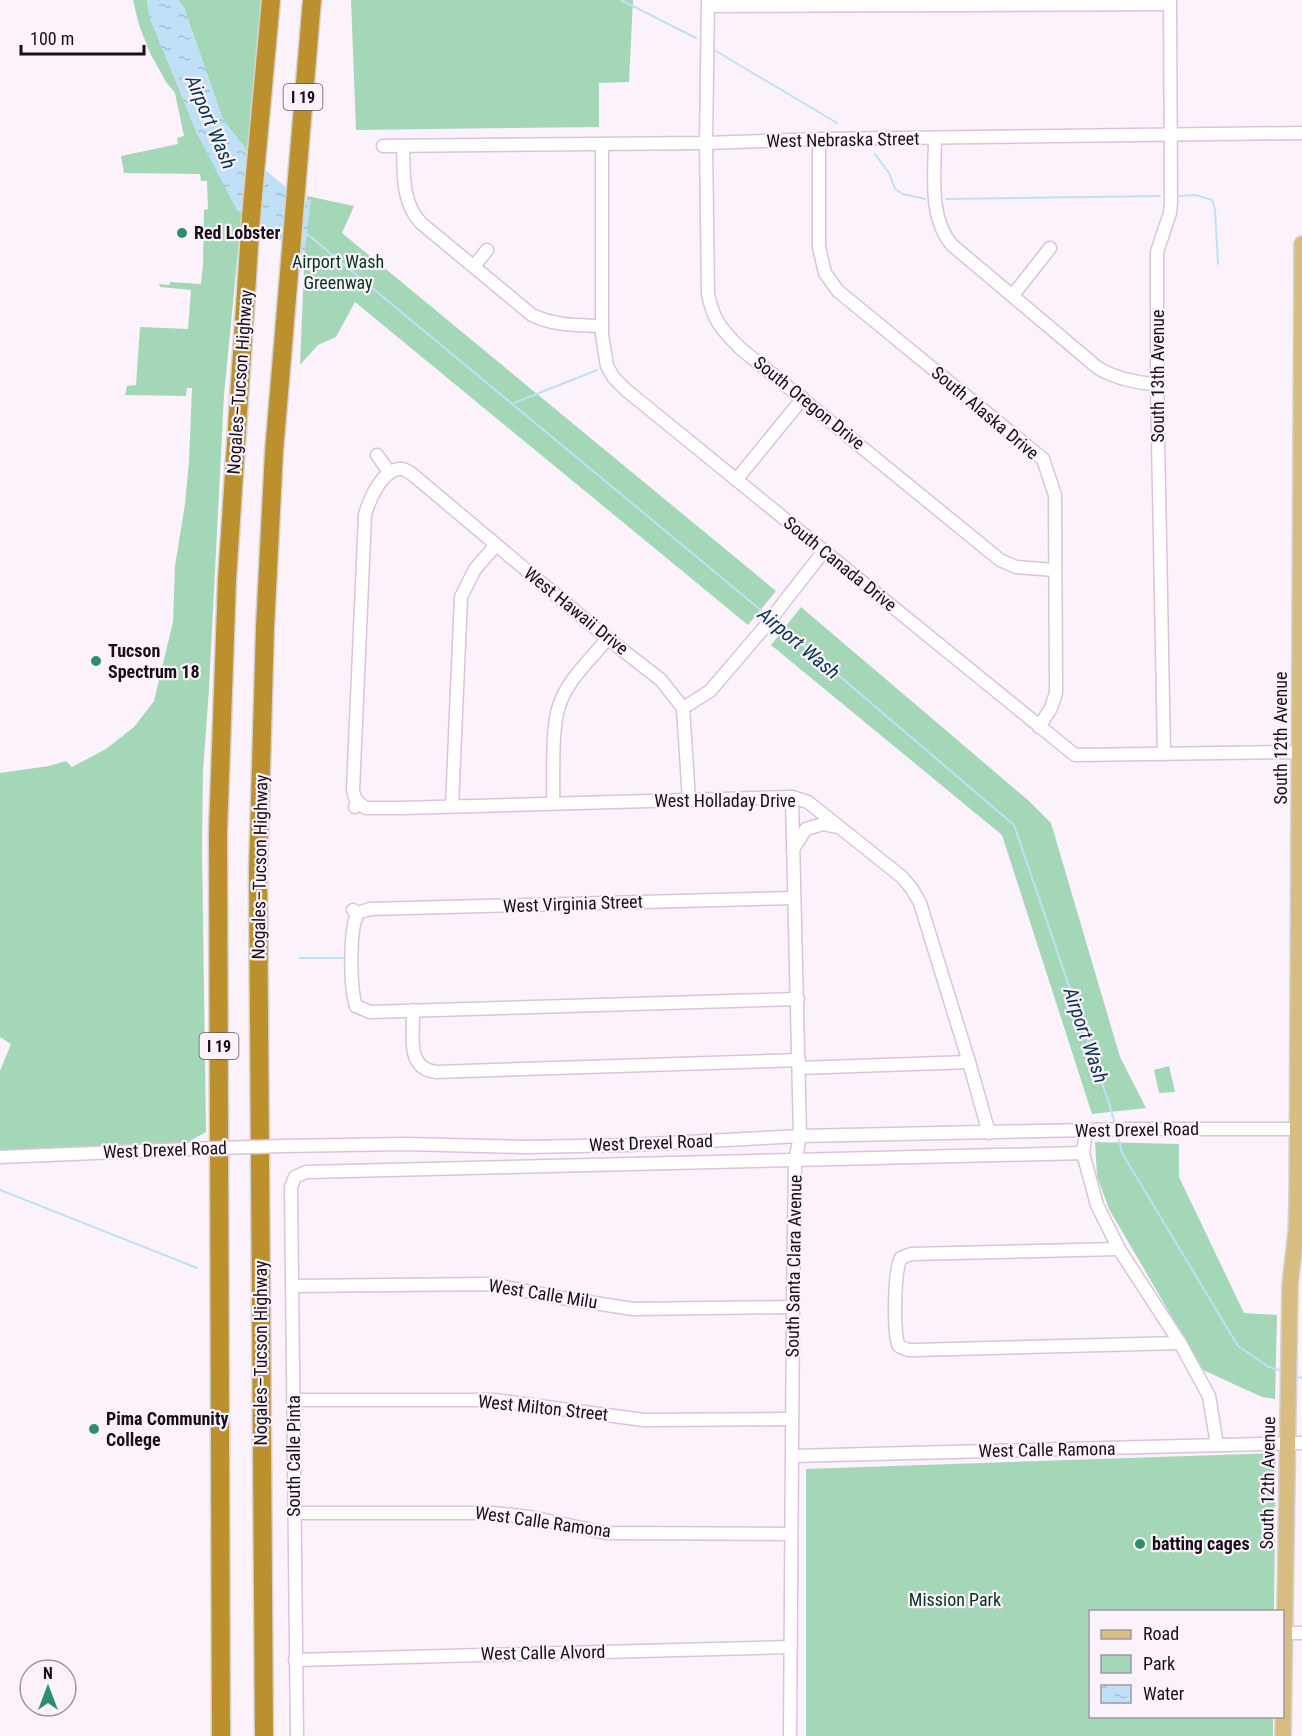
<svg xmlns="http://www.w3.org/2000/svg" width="1302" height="1736" viewBox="0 0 1302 1736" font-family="'Roboto Condensed',sans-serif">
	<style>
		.green { fill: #a4d7b7 }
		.water { fill: url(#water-ripples) }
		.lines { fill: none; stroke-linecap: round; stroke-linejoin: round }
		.stream { stroke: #c0e0f8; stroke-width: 2 }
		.minor-casing { stroke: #d9c4dc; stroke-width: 15 }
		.major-casing { stroke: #d5d4d5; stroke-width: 18 }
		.highway-casing { stroke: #d5d4d5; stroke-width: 21 }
		.minor { stroke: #fff; stroke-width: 12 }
		.major { stroke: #d7bd81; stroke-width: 15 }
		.highway { stroke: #bc912d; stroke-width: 18 }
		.minor-bridge-casing { stroke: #d9c4dc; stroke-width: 15; stroke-linecap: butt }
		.minor-bridge { stroke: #fff; stroke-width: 12 }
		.poi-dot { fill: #2b906b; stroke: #fbf2fc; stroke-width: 2 }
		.labels { text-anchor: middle; stroke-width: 4.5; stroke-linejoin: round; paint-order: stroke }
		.shield { fill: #fbf2fc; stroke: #5b545c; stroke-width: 1.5 }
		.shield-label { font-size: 16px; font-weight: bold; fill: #171018 }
		.street-label { font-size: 18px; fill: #171018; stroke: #fbf2fc }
		.poi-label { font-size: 18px; font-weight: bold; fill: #171018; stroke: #fbf2fc; text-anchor: start }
		.park-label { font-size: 18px; fill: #02331c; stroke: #fbf2fc }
		.water-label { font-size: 20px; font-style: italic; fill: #06344d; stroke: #fbf2fc }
	</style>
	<defs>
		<pattern id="water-ripples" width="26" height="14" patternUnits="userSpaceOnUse" patternTransform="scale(1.5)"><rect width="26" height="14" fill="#c0e0f8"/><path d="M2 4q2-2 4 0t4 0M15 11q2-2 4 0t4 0" fill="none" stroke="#a4bfd4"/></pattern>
	</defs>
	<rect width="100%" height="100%" fill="#fbf2fc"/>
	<g class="green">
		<polygon points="133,0 147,0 150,18 197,133 238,211 242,210 224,395 209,689 203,771 202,848 206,1132 188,1142 0,1150 0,1071 11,1044 0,1037 0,773 49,766 66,761 72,767 106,749 134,727 154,701 173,622 175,566 185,504 189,461 192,388 187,388 186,396 125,395 127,386 136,385 140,327 188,329 191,290 160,287 159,284 170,285 170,282 201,284 203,264 204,210 208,209 207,181 201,181 200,174 124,173 121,156 178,144 177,138 184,136 175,93 166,82 150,53 139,25"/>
		<polygon points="178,0 262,0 248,156 244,147 223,120 184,8"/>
		<polygon points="351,0 633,0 629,82 599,83 599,127 356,130"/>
		<polygon points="307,196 354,206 342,233 776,591 748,625 355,302 336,337 318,345 300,365"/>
		<polygon points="801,607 1029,801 1051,823 1120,1057 1146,1108 1092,1114 1002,835 771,645"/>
		<polygon points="1169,1066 1175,1092 1159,1093 1154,1070"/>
		<polygon points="1095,1142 1179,1144 1179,1177 1244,1313 1277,1315 1275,1399 1262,1397 1203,1370 1109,1209 1097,1176"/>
		<polygon points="1276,1453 1274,1611 1090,1612 1090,1716 1273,1717 1273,1736 806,1736 806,1469"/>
	</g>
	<polygon class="water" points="147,0 178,0 184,8 223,120 244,147 247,155 304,202 311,199 303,265 300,256 242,210 238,212 197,133 150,18"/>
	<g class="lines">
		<g class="stream">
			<polyline points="621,0 696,38"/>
			<polyline points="716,51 837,123"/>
			<polyline points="875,154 889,173 895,189 903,194 925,199"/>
			<polyline points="1180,196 1195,195 1212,200 1215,210 1218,264"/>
			<polyline points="946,199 1160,196"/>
			<polyline points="306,233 768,616"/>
			<polyline points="514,403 597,370"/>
			<polyline points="775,621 1014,825 1109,1103 1115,1124"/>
			<polyline points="300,958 344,958"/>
			<polyline points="1117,1133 1122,1153 1238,1346 1269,1367 1282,1371"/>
			<polyline points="0,1190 197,1268"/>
			<polyline points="1293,1375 1302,1378"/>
		</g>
		<defs>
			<g id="minor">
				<path d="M708 0 706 143 708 294C713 320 722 330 740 348L1000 560 1016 567 1054 570"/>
				<polyline points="708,6 1169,4"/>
				<path d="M935 138C935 173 928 217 952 245L1098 368C1117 379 1135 383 1157 384"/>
				<polyline points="819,139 819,247 825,273 838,291 1043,459 1055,495 1056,693 1051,708 1039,727"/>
				<polyline points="602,144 602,335 607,366 614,378 626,390 1075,755 1300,752"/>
				<polyline points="383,146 706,143 821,139 1302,133"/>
				<path d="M403 146C404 172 401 202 421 223L532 315C555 326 577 325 602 326"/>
				<polyline points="474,266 487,250"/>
				<polyline points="1013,295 1050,248"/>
				<polyline points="377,455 390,473"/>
				<polyline points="736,480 803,398"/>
				<polyline points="683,708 710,691 763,629 824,551"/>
				<polyline points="1164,754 1157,384 1157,252 1170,213 1171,202 1170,0"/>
				<polyline points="359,803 366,808 401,808 792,797 808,802 902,877 912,889 920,903 969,1062 989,1133"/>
				<path d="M553 803C554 776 551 730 559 706 567 680 591 659 608 638"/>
				<polyline points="452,806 461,597 475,569 496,545"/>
				<path d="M355 807 359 803 355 798 353 790 365 515C369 500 383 467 402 469 408 470 413 475 418 479L607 638 661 680 683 708 689 800"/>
				<polyline points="793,849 806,829 823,824 838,827"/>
				<polyline points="353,910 358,913 370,909 794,898"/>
				<polyline points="356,1006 370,1012 798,999"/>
				<path d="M356 1006C350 989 349 928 358 913"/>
				<path d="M413 1010C414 1035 405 1068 436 1072L799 1060"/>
				<polyline points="799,1068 969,1062"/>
				<polyline points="1086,1131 1083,1153 1097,1205 1119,1249 1180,1343 1209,1396 1217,1445"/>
				<polyline points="283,1146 405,1144 525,1147 629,1145 800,1136 1130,1129 1302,1129"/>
				<polyline points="0,1157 190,1149"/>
				<polyline points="901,1258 911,1254 1119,1249"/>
				<polyline points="293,1286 490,1284 562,1298 633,1309 793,1307"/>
				<polyline points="899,1346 908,1350 915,1350 1180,1343"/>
				<path d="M899 1346C893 1337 894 1268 901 1258"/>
				<polyline points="293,1400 494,1400 644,1420 792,1419"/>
				<polyline points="792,1456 1302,1443"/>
				<polyline points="294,1513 493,1513 530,1517 606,1533 791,1534"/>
				<polyline points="1285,1633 1302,1633"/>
				<polyline points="295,1660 791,1647"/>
				<polyline points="297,1736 291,1187 295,1177 306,1172 1083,1153"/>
				<polyline points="790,1736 793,1307 795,1161 800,1136 792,797"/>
			</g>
			<polyline id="major" points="1283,1736 1290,1285 1296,1232 1297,1208 1302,244"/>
			<g id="highway">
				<polyline points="221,1736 218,832 227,580 251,217 271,0"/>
				<polyline points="264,1736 258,872 265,628 274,452 312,0"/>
			</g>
		</defs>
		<use href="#minor" class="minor-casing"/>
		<use href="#major" class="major-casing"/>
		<use href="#highway" class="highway-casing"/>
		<use href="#minor" class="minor"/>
		<use href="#major" class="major"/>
		<use href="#highway" class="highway"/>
		<defs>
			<polyline id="minor-bridge" points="190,1149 283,1146"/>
		</defs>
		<use href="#minor-bridge" class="minor-bridge-casing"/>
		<use href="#minor-bridge" class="minor-bridge"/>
	</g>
	<g class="poi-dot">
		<circle cx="182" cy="233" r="6"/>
		<circle cx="96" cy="661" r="6"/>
		<circle cx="94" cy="1429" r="6"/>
		<circle cx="1140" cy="1544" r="6"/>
	</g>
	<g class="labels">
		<g class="shield">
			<rect x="283.5" y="84" width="39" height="26" rx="4.5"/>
			<rect x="199.5" y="1033" width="39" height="26" rx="4.5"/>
		</g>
		<g class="shield-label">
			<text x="303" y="103">I 19</text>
			<text x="219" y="1052">I 19</text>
		</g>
		<g class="street-label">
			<text transform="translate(843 140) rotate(-1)" y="6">West Nebraska Street</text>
			<text transform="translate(1158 376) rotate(-90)" y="6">South 13th Avenue</text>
			<text transform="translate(240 382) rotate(-86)" y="6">Nogales–Tucson Highway</text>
			<text transform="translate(809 403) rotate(39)" y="6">South Oregon Drive</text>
			<text transform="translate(985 413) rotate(40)" y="6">South Alaska Drive</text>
			<text transform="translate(840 564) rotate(39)" y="6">South Canada Drive</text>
			<text transform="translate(576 611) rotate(39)" y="6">West Hawaii Drive</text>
			<text transform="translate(1281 738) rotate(-90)" y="6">South 12th Avenue</text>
			<text x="725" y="807">West Holladay Drive</text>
			<text transform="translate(260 867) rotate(-89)" y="6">Nogales–Tucson Highway</text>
			<text transform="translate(573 904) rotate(-2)" y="6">West Virginia Street</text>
			<text transform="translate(1137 1130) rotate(-1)" y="6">West Drexel Road</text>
			<text transform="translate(651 1143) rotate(-2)" y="6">West Drexel Road</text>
			<text transform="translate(165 1150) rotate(-2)" y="6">West Drexel Road</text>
			<text transform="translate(794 1266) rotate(-89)" y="6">South Santa Clara Avenue</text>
			<text transform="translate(543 1294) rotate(9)" y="6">West Calle Milu</text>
			<text transform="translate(261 1353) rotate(-90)" y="6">Nogales–Tucson Highway</text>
			<text transform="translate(543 1408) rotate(6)" y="6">West Milton Street</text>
			<text transform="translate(1047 1450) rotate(-1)" y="6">West Calle Ramona</text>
			<text transform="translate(294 1456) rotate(-90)" y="6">South Calle Pinta</text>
			<text transform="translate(1268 1483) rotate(-89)" y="6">South 12th Avenue</text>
			<text transform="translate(543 1522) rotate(8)" y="6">West Calle Ramona</text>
			<text transform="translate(543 1653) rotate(-1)" y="6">West Calle Alvord</text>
		</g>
		<g class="poi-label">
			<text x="194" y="239">Red Lobster</text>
			<text x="108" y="657">Tucson<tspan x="108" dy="21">Spectrum 18</tspan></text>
			<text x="106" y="1425">Pima Community<tspan x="106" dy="21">College</tspan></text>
			<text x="1152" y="1550">batting cages</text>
		</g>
		<g class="park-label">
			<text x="338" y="268">Airport Wash<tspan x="338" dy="21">Greenway</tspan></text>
			<text x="955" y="1606">Mission Park</text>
		</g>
		<g class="water-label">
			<text transform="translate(211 122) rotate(67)" y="7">Airport Wash</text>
			<text transform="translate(799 643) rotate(40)" y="7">Airport Wash</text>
			<text transform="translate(1086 1035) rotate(71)" y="7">Airport Wash</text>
		</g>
	</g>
	<rect x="1089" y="1610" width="195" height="108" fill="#fbf2fc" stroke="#a098a1" stroke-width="1.5"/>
	<rect x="1101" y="1630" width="30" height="9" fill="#d7bd81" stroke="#a098a1" stroke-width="1.5"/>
	<text x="1143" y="1640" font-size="18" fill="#171018">Road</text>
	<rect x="1101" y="1655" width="30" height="18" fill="#a4d7b7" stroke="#a098a1" stroke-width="1.5"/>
	<text x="1143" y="1670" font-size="18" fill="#171018">Park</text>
	<rect x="1101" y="1685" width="30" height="18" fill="url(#water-ripples)" stroke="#a098a1" stroke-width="1.5"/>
	<text x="1143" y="1700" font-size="18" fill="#171018">Water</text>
	<g transform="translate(48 1688)"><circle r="28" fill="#fbf2fc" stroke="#a098a1" stroke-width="1.5"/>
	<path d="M0-4.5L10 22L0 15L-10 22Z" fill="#2b906b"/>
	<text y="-9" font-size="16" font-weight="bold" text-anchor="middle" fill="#171018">N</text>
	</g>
	<path d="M21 45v9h123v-9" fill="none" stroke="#171018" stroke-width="3"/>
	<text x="30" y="45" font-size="18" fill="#171018" stroke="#fbf2fc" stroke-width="4.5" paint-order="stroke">100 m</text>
</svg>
